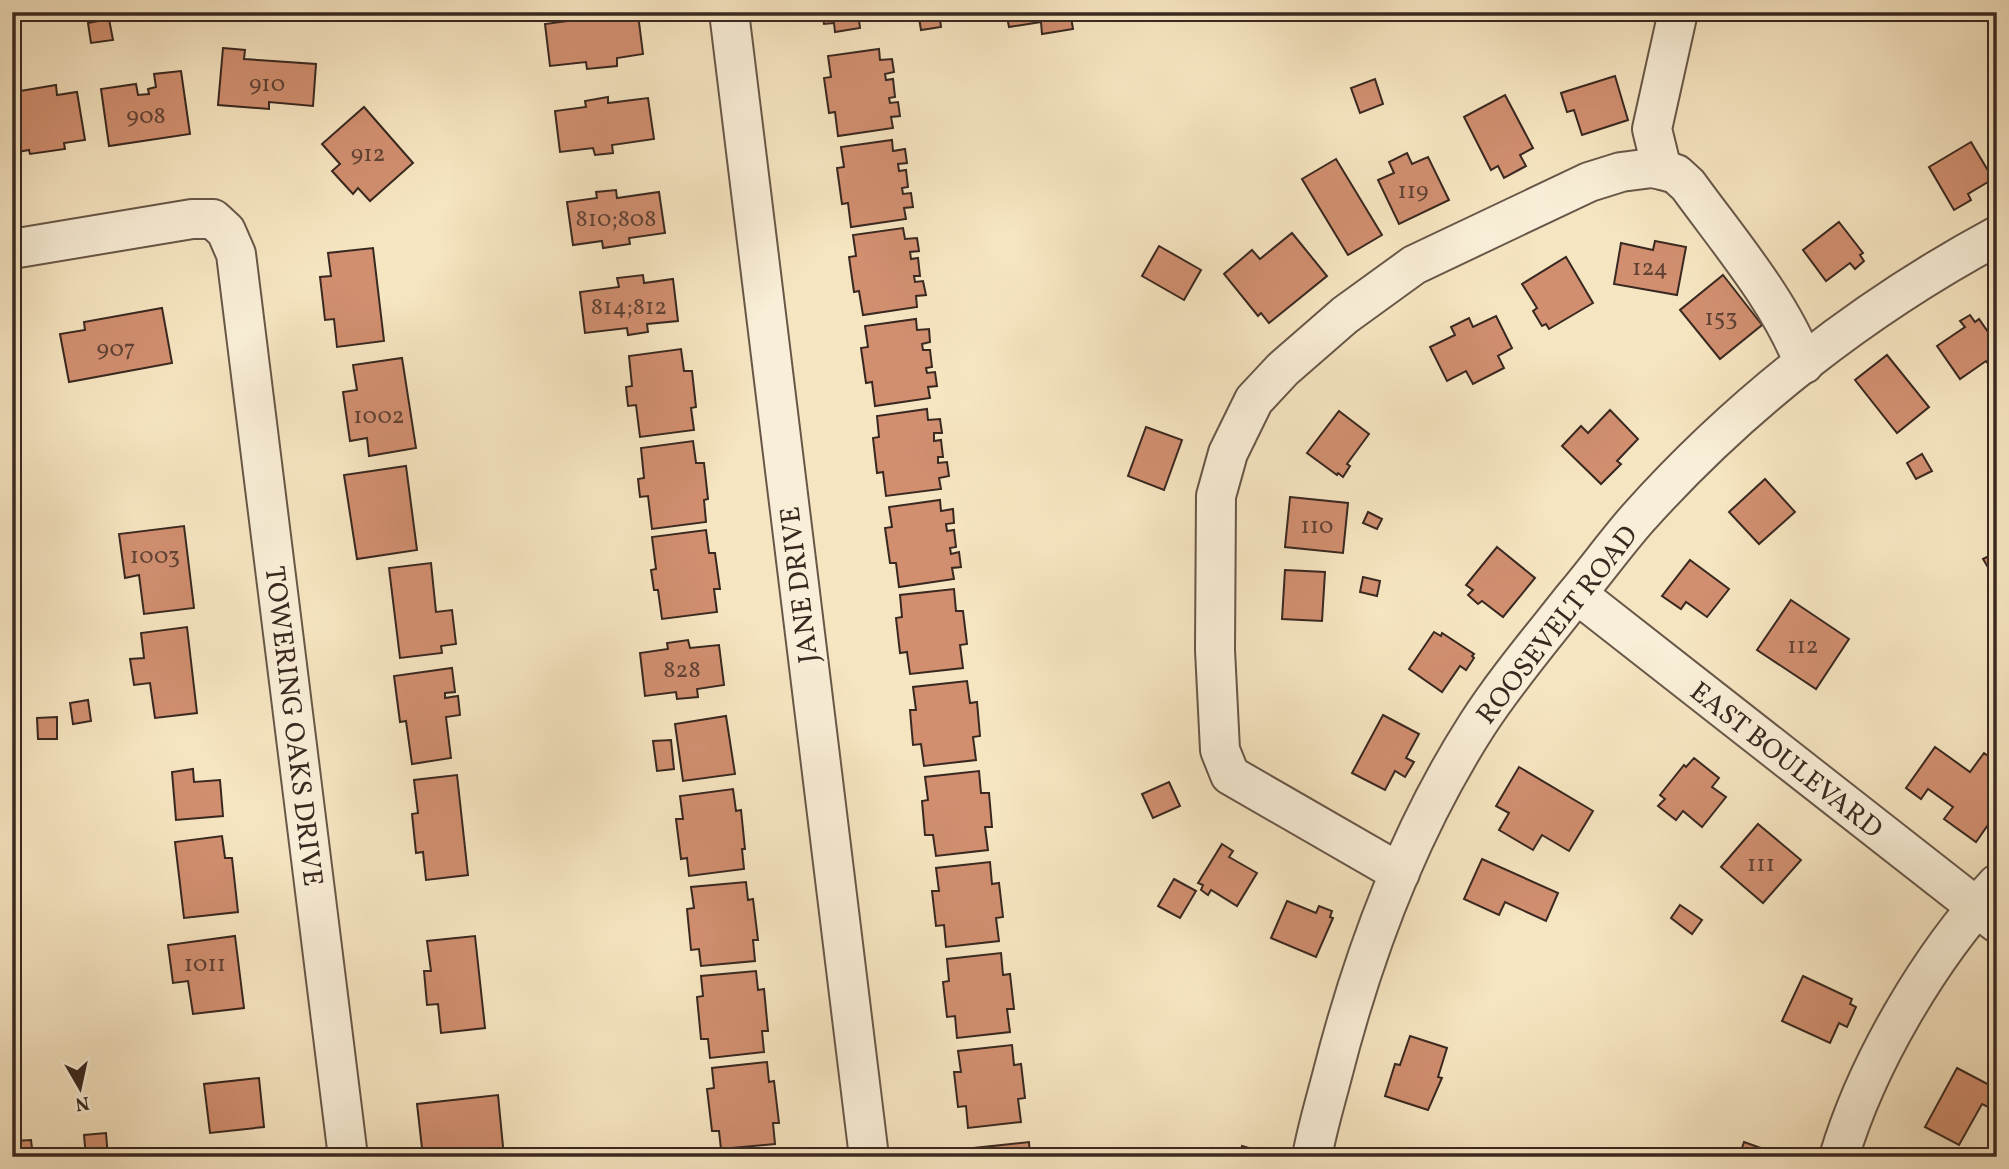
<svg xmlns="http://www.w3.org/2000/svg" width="2009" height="1169" viewBox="0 0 2009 1169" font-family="Vollkorn,serif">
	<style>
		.building { fill: #d18f70; stroke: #392820; stroke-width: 2 }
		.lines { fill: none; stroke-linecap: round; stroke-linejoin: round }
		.minor-casing { stroke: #685748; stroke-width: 42 }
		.minor { stroke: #f9eed7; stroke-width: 38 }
		.labels { text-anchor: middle; stroke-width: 6; stroke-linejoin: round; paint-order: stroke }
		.number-label { font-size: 24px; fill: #5f4234 }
		.street-label { font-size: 28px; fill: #392820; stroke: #f9eed7 }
	</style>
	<rect width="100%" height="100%" fill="#f6e5c1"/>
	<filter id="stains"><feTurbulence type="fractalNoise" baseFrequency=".00286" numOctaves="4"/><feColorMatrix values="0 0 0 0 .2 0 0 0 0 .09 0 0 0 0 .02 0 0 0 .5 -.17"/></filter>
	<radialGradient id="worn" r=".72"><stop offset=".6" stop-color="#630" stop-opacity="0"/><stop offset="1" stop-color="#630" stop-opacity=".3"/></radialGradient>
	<g class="building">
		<polygon points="605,12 606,18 638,14 643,54 617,58 617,66 587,69 586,62 550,66 545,24 583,19 582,14"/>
		<polygon points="822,12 886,12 887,15 859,20 860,28 835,32 834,23 824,24"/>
		<polygon points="918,12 939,12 941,27 921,30"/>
		<polygon points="1006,12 1100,12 1071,17 1073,29 1042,34 1041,22 1009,27"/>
		<polygon points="109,19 113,40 91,43 88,23"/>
		<polygon points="223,48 245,50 244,59 316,64 313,106 269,102 269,109 218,105"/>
		<polygon points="879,49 880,60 892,59 894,72 885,74 886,80 893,79 895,97 889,98 890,103 898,102 900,116 891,117 893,128 838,136 835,112 829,113 824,78 831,77 828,56"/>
		<polygon points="181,71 190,134 109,146 101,89 136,84 138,95 149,94 148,89 156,87 154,74"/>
		<polygon points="1615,76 1628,120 1582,135 1574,110 1567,112 1561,93"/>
		<polygon points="1375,79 1383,104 1360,113 1351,88"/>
		<polygon points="56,85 57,95 77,92 85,140 64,143 65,149 30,154 29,150 12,153 12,103 16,102 14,92"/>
		<polygon points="1505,95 1533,148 1520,155 1526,166 1504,178 1498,166 1491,170 1464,117"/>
		<polygon points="608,97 608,103 648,98 654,139 612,145 613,153 595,155 593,148 560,152 555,111 586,107 585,101"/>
		<polygon points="364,107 413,163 370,201 358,188 353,194 332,171 340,164 322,144"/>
		<polygon points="892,140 893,151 905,149 907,163 898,164 899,171 906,170 908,187 902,188 903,194 911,193 913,207 904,208 906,219 851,227 848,203 842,204 837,168 844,167 841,147"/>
		<polygon points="1971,142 1993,179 1968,194 1971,200 1954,210 1929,167"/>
		<polygon points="1407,153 1412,164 1428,157 1449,200 1399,224 1378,180 1394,173 1389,162"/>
		<polygon points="1336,159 1382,235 1348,255 1302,179"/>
		<polygon points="616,190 617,198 659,192 665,233 629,238 630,244 603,248 602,241 573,245 567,202 597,198 596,192"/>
		<polygon points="1839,222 1863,253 1860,255 1864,261 1855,269 1850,263 1826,281 1803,250"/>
		<polygon points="903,228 905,239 917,238 919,251 910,252 911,259 918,258 920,276 914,276 915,282 923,281 926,295 916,296 917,307 863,315 859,291 854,292 849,257 856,256 853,235"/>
		<polygon points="1292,233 1327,276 1269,323 1261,313 1258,316 1224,274 1252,250 1260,259"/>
		<polygon points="1655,241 1686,247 1677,295 1614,284 1621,243 1653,250"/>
		<polygon points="1159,246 1201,270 1184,300 1142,276"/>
		<polygon points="373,248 384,341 337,347 334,319 325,320 320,277 331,276 328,253"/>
		<polygon points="1566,257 1593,303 1549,329 1546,324 1542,326 1533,311 1537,308 1522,284"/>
		<polygon points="643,275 644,283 673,279 678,321 647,324 648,332 628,335 627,328 585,333 580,292 619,287 617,278"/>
		<polygon points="1723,275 1762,325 1720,359 1680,310"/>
		<polygon points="162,308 172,363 69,382 60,334 85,330 84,322"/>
		<polygon points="1970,315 1975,322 1979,319 1997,345 1997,359 1989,365 1986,361 1960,379 1937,346 1965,327 1960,321"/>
		<polygon points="1496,316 1512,348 1498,356 1504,368 1473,384 1466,371 1447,381 1430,347 1455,335 1451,327 1469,318 1473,327"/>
		<polygon points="916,319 917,330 929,329 930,342 922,344 923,350 930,350 932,367 926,368 927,373 935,372 937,386 928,387 930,398 875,406 872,382 866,383 861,348 868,347 865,326"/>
		<polygon points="681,349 684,371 692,371 696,407 691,408 694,430 640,437 636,405 628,406 626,387 632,386 629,356"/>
		<polygon points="1887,355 1929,407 1897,433 1855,380"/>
		<polygon points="402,358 416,448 369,456 367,438 350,441 343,392 357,390 353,365"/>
		<polygon points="927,409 928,420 940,419 942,433 934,433 934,441 941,440 943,457 938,457 938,463 947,462 949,476 939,478 941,489 886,496 883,472 877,473 873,438 879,437 877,416"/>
		<polygon points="1610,410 1638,439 1617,461 1621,464 1601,484 1562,446 1581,426 1588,433"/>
		<polygon points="1339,411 1369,434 1347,464 1350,466 1343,477 1338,473 1337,475 1307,453"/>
		<polygon points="1146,427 1182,440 1164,490 1128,476"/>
		<polygon points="693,441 696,463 704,463 708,499 704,500 706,522 652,529 648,496 640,497 638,479 644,478 641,448"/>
		<polygon points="1922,454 1932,471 1916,479 1907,463"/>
		<polygon points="406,466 417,550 357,559 344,475"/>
		<polygon points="1765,479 1795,512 1759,544 1729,512"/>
		<polygon points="1290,497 1348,503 1343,553 1285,547"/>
		<polygon points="940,500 941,511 953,509 954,523 946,524 947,531 954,530 956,547 950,548 951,554 959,552 961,567 952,568 954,579 899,587 896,563 890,563 885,528 892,527 889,507"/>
		<polygon points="1368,512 1382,519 1377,529 1363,523"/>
		<polygon points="184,526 194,608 144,614 139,575 125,578 119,534"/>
		<polygon points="706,530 709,553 715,553 720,589 714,589 717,612 662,619 658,590 654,590 651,570 656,569 652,537"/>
		<polygon points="1497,547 1535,578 1503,617 1482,601 1478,604 1468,595 1473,590 1466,585"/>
		<polygon points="1997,552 1997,578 1995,579 1983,559"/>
		<polygon points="1690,560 1729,589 1707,617 1686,602 1681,609 1662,596"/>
		<polygon points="431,563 436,612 452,610 456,644 441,646 442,653 400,658 389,568"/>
		<polygon points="1285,570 1325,572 1322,621 1282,619"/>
		<polygon points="1363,577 1380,581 1377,596 1360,592"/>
		<polygon points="954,589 956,611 963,611 967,644 960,645 963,668 910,674 907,652 900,653 896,618 902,617 900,595"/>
		<polygon points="1791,600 1849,639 1816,689 1757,650"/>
		<polygon points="187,627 197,713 155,718 150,683 134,685 130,659 144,658 141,633"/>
		<polygon points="1434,632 1441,636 1442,633 1474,654 1472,656 1474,658 1466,670 1460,666 1442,692 1409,669"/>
		<polygon points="688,640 690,648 719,645 724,685 697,689 698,697 677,699 676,692 645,696 640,653 668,649 667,643"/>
		<polygon points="452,668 455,692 445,693 445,698 458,696 460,715 446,717 451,758 412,764 406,721 400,722 394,676"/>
		<polygon points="967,681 970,703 977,702 980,736 973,737 976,760 924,766 921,744 913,745 910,710 916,710 913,687"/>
		<polygon points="88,700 91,721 73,724 70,703"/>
		<polygon points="1383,715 1419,734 1406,758 1414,762 1405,777 1395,771 1385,790 1352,773"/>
		<polygon points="726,716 735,774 683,781 675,724"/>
		<polygon points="57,717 57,739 38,739 37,718"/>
		<polygon points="671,740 674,769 657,771 653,741"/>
		<polygon points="1935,747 1970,772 1984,753 1997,762 1997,812 1976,842 1944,819 1953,807 1928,789 1921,799 1906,788"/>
		<polygon points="1694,758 1719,778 1712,787 1726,797 1702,827 1683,811 1676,820 1658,806 1665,799 1660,795 1684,765 1686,767"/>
		<polygon points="1519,767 1593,811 1569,851 1542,835 1533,850 1499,830 1509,813 1496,806"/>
		<polygon points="193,769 194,782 220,780 223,816 176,820 172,772"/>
		<polygon points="979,771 981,793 989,793 992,827 985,827 988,850 936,856 933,835 925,835 922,801 928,800 925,777"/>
		<polygon points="457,775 468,875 426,880 423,852 416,853 412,814 418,813 414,780"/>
		<polygon points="1169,782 1180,806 1153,818 1142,794"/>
		<polygon points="733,789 736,811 741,810 745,849 742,849 744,869 689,876 687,858 681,859 676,819 683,819 680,796"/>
		<polygon points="1758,824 1801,860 1763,903 1721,867"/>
		<polygon points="222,836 225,858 232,858 238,912 184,918 175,842"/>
		<polygon points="1222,844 1233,851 1229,857 1257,873 1237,906 1211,890 1208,895 1201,890 1203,885 1198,883"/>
		<polygon points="1482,859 1558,893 1546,921 1505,902 1499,915 1464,899"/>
		<polygon points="990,862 992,884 999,883 1003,917 996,918 999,941 946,947 944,925 936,926 932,891 939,891 936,868"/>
		<polygon points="1174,879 1196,891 1180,918 1158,906"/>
		<polygon points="746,882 748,900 753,899 758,940 753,940 755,961 701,966 699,949 691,950 687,909 694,908 691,887"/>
		<polygon points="1287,901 1316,913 1319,906 1332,911 1330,917 1333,918 1316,957 1271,938"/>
		<polygon points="1680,905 1702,920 1692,934 1671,918"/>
		<polygon points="235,936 244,1008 193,1014 188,981 173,983 168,945"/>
		<polygon points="475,936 485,1028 441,1033 438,1004 427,1005 424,971 431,971 427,941"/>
		<polygon points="1001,953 1003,975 1010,974 1014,1009 1007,1009 1010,1032 957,1038 955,1016 947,1017 943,982 949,981 947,959"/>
		<polygon points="756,971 758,990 764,989 768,1031 762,1031 764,1052 710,1058 708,1039 701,1039 697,997 703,996 701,976"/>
		<polygon points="1803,976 1852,999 1850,1004 1856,1007 1847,1027 1839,1023 1830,1043 1782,1021"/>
		<polygon points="17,1001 20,1028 12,1029 12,1002"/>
		<polygon points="1410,1036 1447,1048 1438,1077 1442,1078 1428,1110 1385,1096 1395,1064 1400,1065"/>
		<polygon points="1012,1045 1014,1065 1021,1064 1025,1098 1018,1099 1021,1122 968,1128 966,1106 958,1107 954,1072 961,1072 958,1051"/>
		<polygon points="767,1062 769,1082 774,1081 779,1123 773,1123 775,1144 721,1149 719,1131 712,1131 707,1089 714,1088 712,1068"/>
		<polygon points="1957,1068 1997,1089 1988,1107 1982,1104 1959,1145 1925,1127"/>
		<polygon points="259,1078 264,1127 210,1133 204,1084"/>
		<polygon points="498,1095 504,1157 423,1157 417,1104"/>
		<polygon points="12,1115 14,1141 31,1140 33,1157 12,1157"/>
		<polygon points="106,1133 108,1157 86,1157 84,1135"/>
		<polygon points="1029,1142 1030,1156 1047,1154 1048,1157 974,1157 974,1148"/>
		<polygon points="1744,1142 1786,1157 1739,1157"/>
		<polygon points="1242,1146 1259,1151 1258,1157 1210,1157 1213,1148 1240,1154"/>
		<polygon points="777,1151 778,1157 722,1156"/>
	</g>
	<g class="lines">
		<defs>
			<g id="minor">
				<polyline points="729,12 869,1157"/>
				<polyline points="1662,170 1652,129 1678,12"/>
				<polyline points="12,249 192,219 213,219 226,231 236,254 348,1157"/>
				<polyline points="1577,594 1997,923"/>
				<path d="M1400 873 1230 775 1220 750 1215 650 1216 496 1228 453 1254 400 1283 369 1345 315 1414 265 1589 182 1621 172 1652 168 1662 170 1676 174 1688 185C1727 239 1781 302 1804 364"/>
				<path d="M1312 1157C1317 1129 1325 1103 1332 1076 1363 954 1409 831 1477 725 1506 680 1541 639 1574 597 1596 571 1616 543 1638 518 1739 405 1863 308 1997 236"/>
				<path d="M1839 1157C1867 1063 1930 956 1997 884"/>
			</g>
		</defs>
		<use href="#minor" class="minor-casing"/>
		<use href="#minor" class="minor"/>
	</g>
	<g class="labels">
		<g class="number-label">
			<text x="267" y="91">910</text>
			<text x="146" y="123">908</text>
			<text x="368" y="161">912</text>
			<text x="1413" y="198">119</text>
			<text x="616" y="226">810;808</text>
			<text x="1650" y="275">124</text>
			<text x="629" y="314">814;812</text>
			<text x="1721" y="325">153</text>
			<text x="116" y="356">907</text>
			<text x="379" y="423">1002</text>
			<text x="1317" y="533">110</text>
			<text x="155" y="563">1003</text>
			<text x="1803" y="653">112</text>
			<text x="682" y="677">828</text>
			<text x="1761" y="871">111</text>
			<text x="205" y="971">1011</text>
		</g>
		<g class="street-label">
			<text transform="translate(798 585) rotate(-97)" y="10">JANE DRIVE</text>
			<text transform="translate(1556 624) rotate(-52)" y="10">ROOSEVELT ROAD</text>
			<text transform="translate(295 726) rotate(83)" y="10">TOWERING OAKS DRIVE</text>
			<text transform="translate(1787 759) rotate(38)" y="10">EAST BOULEVARD</text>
		</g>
	</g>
	<rect width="2009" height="1169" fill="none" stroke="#f6e5c1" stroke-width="42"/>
	<rect x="14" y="14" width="1981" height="1141" fill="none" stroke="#392820" stroke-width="3.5"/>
	<rect x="21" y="21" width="1967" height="1127" fill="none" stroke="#392820" stroke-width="2"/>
	<g transform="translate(80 1088) rotate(171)" stroke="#f9eed7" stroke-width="5" paint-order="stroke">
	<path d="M0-5L12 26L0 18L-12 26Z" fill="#392820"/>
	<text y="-10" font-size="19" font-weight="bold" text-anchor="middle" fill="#392820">N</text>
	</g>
	<rect width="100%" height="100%" filter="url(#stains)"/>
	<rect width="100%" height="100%" fill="url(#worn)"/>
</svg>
